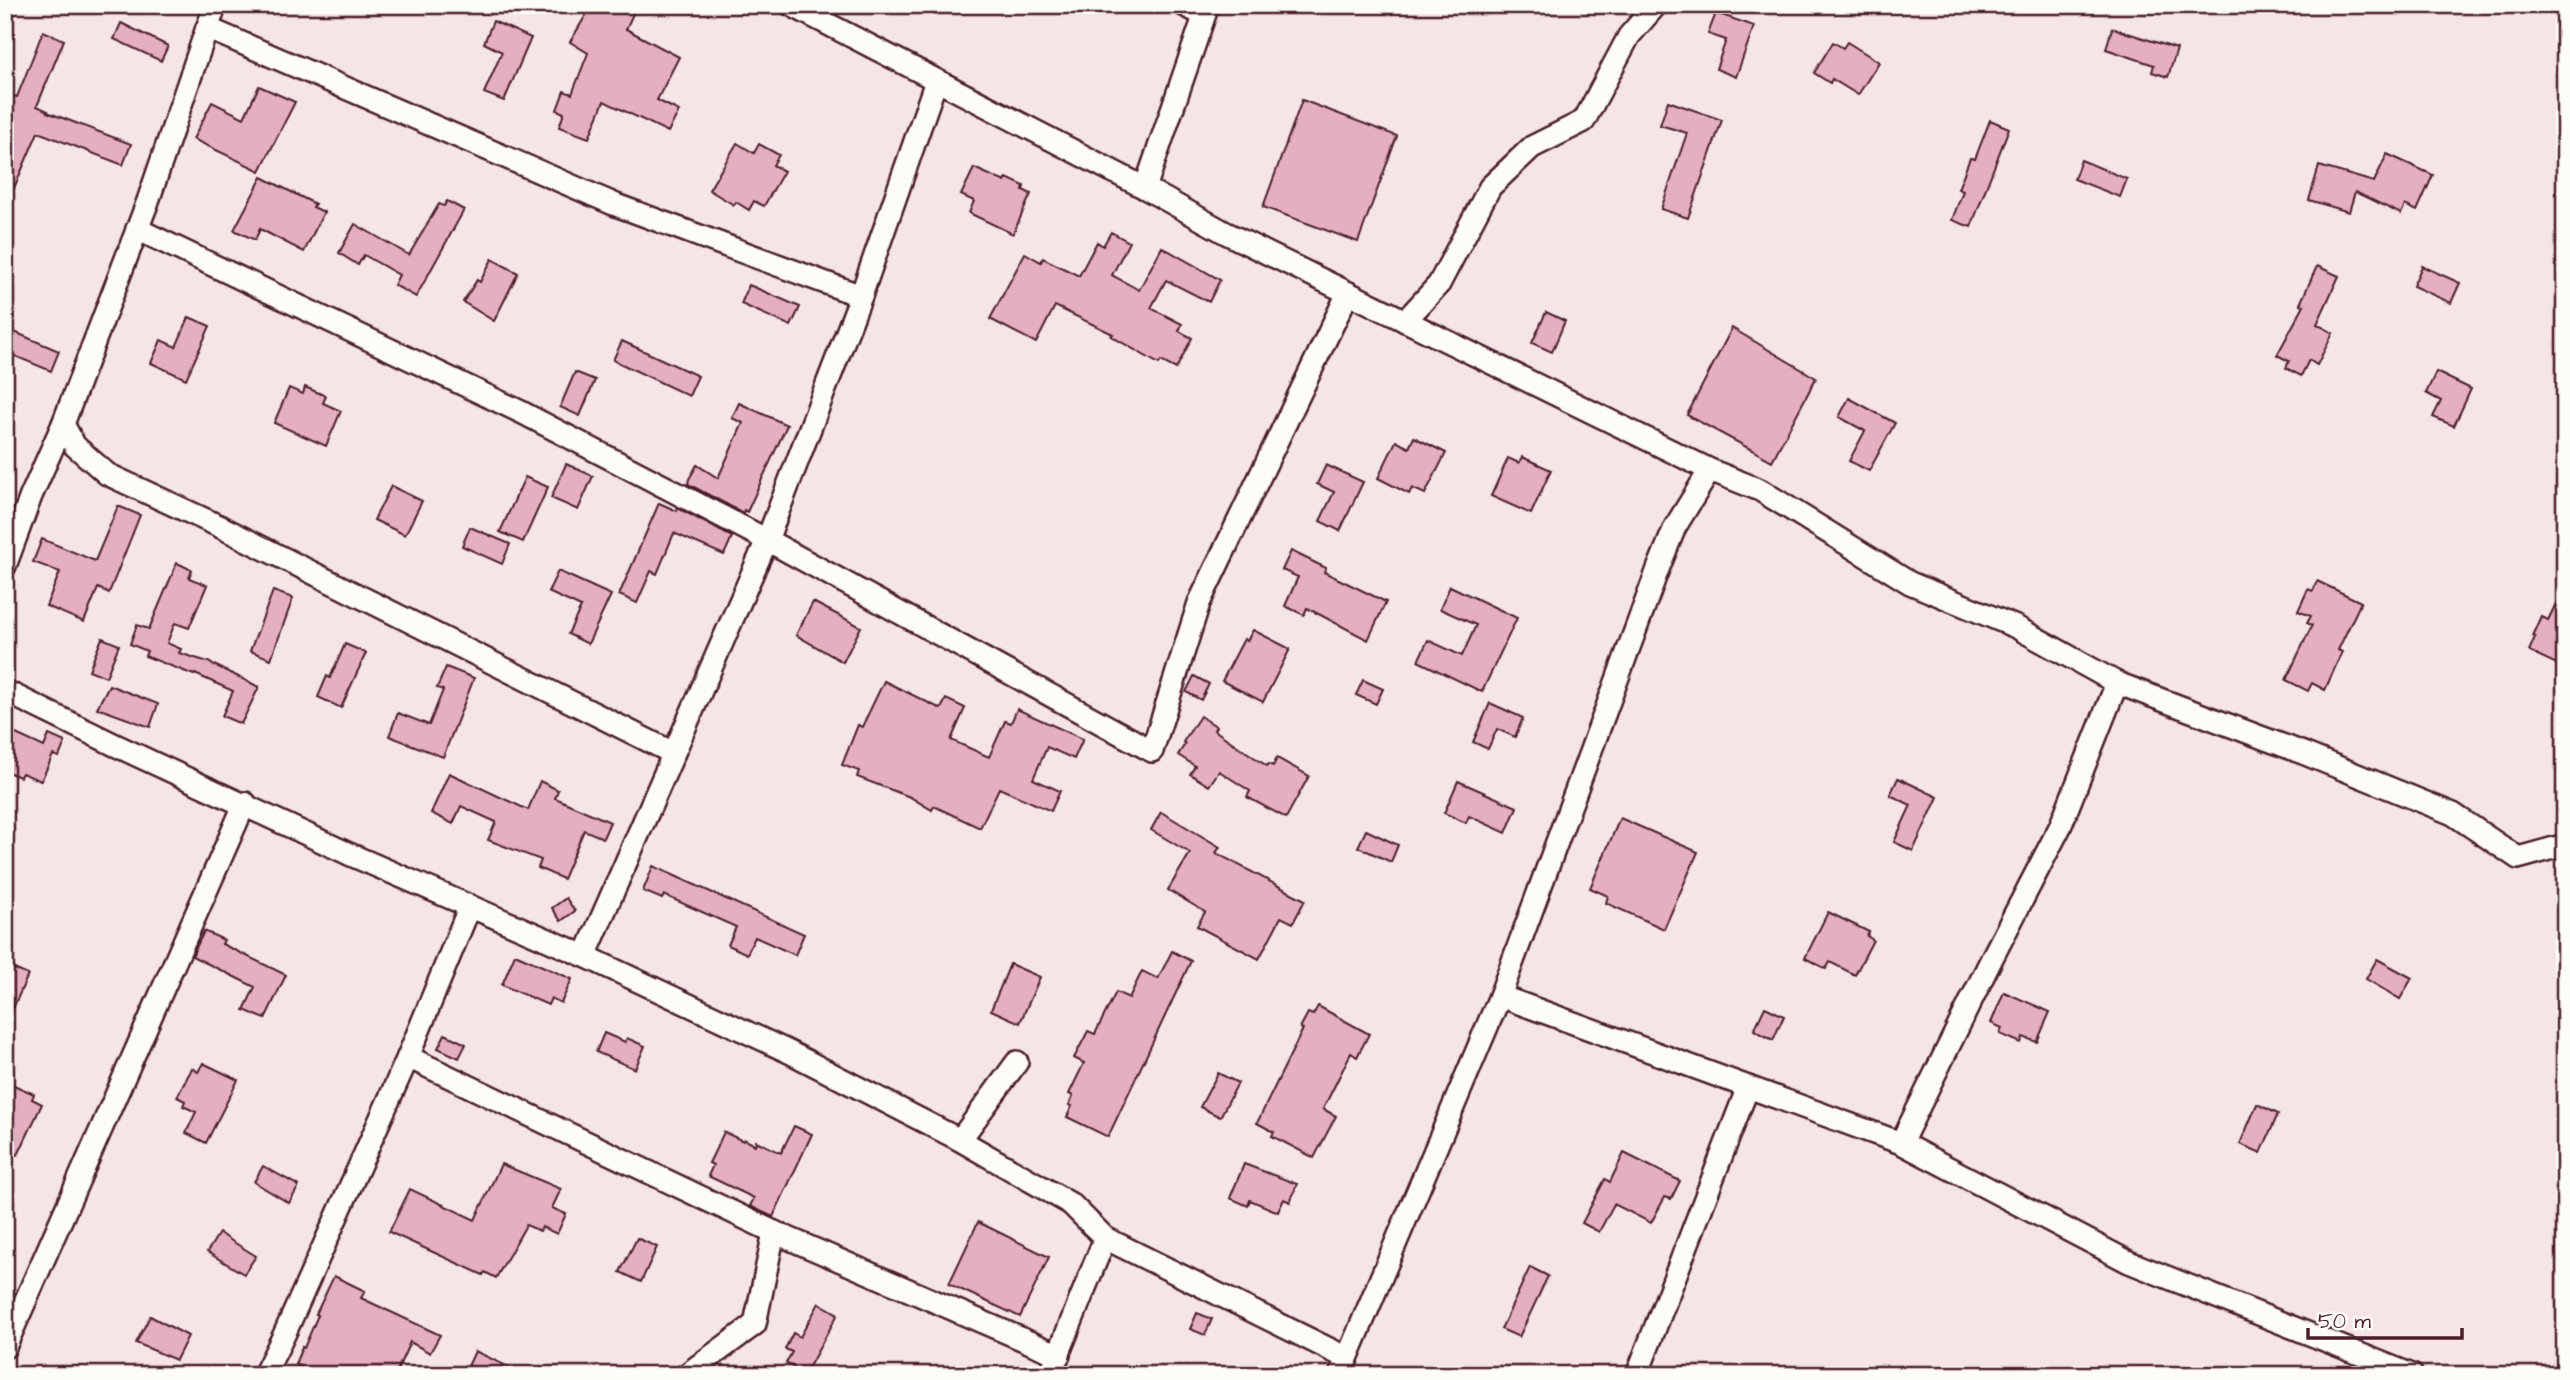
<svg xmlns="http://www.w3.org/2000/svg" width="2570" height="1380" viewBox="0 0 2570 1380" font-family="'Architects Daughter',sans-serif">
	<style>
		.building { fill: #e6aec3; stroke: #4a1f2b; stroke-width: 2 }
		.lines { fill: none; stroke-linecap: round; stroke-linejoin: round }
		.minor-casing { stroke: #4a1f2b; stroke-width: 26 }
		.minor { stroke: #fdfcf7; stroke-width: 21 }
	</style>
	<rect width="100%" height="100%" fill="#f6e5e7"/>
	<filter id="ink" filterUnits="userSpaceOnUse"><feTurbulence type="fractalNoise" baseFrequency=".0143" numOctaves="2"/><feDisplacementMap in="SourceGraphic" scale="14" xChannelSelector="R" yChannelSelector="G"/><feConvolveMatrix kernelMatrix="1 2 1 2 8 2 1 2 1" color-interpolation-filters="sRGB"/></filter>
	<g filter="url(#ink)">
		<g class="building">
			<polygon points="592,5 637,5 626,29 679,57 657,100 679,111 668,132 604,101 589,138 559,127 564,113 557,110 564,91 572,94 588,53 570,42"/>
			<polygon points="1716,13 1754,26 1736,77 1716,69 1726,40 1708,34"/>
			<polygon points="493,21 531,38 504,101 484,93 502,52 484,43"/>
			<polygon points="121,23 168,46 161,61 114,39"/>
			<polygon points="2112,28 2177,49 2168,77 2152,72 2154,65 2106,49"/>
			<polygon points="43,31 64,40 37,106 48,111 47,112 131,144 123,165 38,132 5,209 5,94 17,97"/>
			<polygon points="1833,42 1843,48 1847,42 1879,62 1858,95 1832,79 1830,83 1814,73"/>
			<polygon points="259,86 295,102 260,171 193,139 212,102 244,118"/>
			<polygon points="1302,100 1397,136 1358,242 1263,207"/>
			<polygon points="1668,101 1722,120 1688,218 1661,209 1687,133 1660,125"/>
			<polygon points="1990,120 2009,128 1971,227 1952,220 1963,191 1958,189 1970,158 1975,159"/>
			<polygon points="737,143 754,153 759,144 779,155 773,165 784,171 764,206 754,201 749,210 736,202 734,205 709,190"/>
			<polygon points="2387,154 2433,175 2417,211 2405,205 2401,214 2355,192 2349,212 2309,200 2319,166 2374,182"/>
			<polygon points="2081,160 2127,179 2120,197 2074,179"/>
			<polygon points="974,168 1005,182 1007,178 1024,186 1023,190 1031,194 1013,234 969,213 974,201 961,195"/>
			<polygon points="262,177 315,204 313,207 324,212 304,252 260,229 255,240 234,230"/>
			<polygon points="447,201 464,210 416,297 394,285 399,275 364,255 358,265 339,253 355,224 409,255 439,204 444,206"/>
			<polygon points="1111,232 1129,242 1112,275 1139,290 1162,247 1220,280 1209,302 1166,280 1151,308 1182,324 1179,331 1192,338 1176,369 1161,361 1159,364 1111,336 1113,334 1055,306 1036,343 990,319 1025,253 1041,262 1043,258 1079,276 1097,242 1103,246"/>
			<polygon points="492,259 518,273 494,321 463,302 477,280 480,282"/>
			<polygon points="2317,266 2339,276 2317,324 2333,333 2317,365 2309,360 2301,376 2286,368 2289,361 2277,355 2304,305 2300,304"/>
			<polygon points="2422,266 2460,283 2451,303 2413,286"/>
			<polygon points="749,285 800,307 791,326 741,304"/>
			<polygon points="1546,312 1565,321 1552,352 1532,343"/>
			<polygon points="189,317 210,326 186,379 151,363 161,340 176,347"/>
			<polygon points="1732,328 1816,378 1772,461 1687,415"/>
			<polygon points="12,331 59,351 51,371 5,352"/>
			<polygon points="622,341 698,376 689,396 613,360"/>
			<polygon points="575,372 595,380 580,416 560,407"/>
			<polygon points="2436,372 2471,389 2454,426 2433,417 2441,401 2426,393"/>
			<polygon points="305,387 326,396 323,403 341,411 326,446 274,423 289,388 303,394"/>
			<polygon points="1849,398 1895,423 1869,471 1849,461 1865,431 1839,417"/>
			<polygon points="739,403 787,425 747,512 744,510 743,513 688,484 689,479 697,465 718,478 743,423 732,418"/>
			<polygon points="1414,437 1446,453 1425,494 1412,488 1409,494 1378,478 1396,441 1409,448"/>
			<polygon points="1522,457 1551,470 1531,514 1491,496 1508,458 1519,463"/>
			<polygon points="566,464 593,476 578,510 551,498"/>
			<polygon points="1326,465 1363,482 1340,531 1320,521 1334,492 1317,484"/>
			<polygon points="525,477 548,487 523,542 500,532"/>
			<polygon points="391,486 422,501 405,535 374,520"/>
			<polygon points="659,503 677,511 678,508 732,537 724,555 674,533 657,574 651,571 637,603 619,595"/>
			<polygon points="118,506 140,515 109,593 98,588 84,622 46,606 60,572 33,562 42,539 95,561"/>
			<polygon points="470,527 510,544 502,564 462,546"/>
			<polygon points="1291,551 1326,568 1324,572 1386,602 1368,640 1307,608 1304,615 1285,606 1298,577 1282,570"/>
			<polygon points="177,563 192,570 189,578 207,585 189,628 175,623 167,643 181,649 179,653 208,662 259,687 241,724 222,716 233,691 195,674 194,675 145,656 147,651 130,644 137,625 149,629"/>
			<polygon points="558,571 611,595 588,644 568,634 581,607 548,592"/>
			<polygon points="2317,581 2361,602 2338,650 2342,652 2325,690 2312,683 2308,691 2286,680 2312,625 2307,623 2311,616 2298,611 2308,589 2313,591"/>
			<polygon points="2565,585 2565,668 2529,651 2535,637 2532,636 2541,616 2548,620"/>
			<polygon points="1450,586 1517,618 1482,692 1418,661 1428,640 1462,656 1476,625 1440,609"/>
			<polygon points="273,591 293,598 271,659 250,651"/>
			<polygon points="813,602 861,627 843,662 796,635"/>
			<polygon points="1253,630 1290,649 1263,702 1222,681 1244,639 1247,641"/>
			<polygon points="102,638 119,645 106,677 89,670"/>
			<polygon points="345,644 366,653 341,708 318,697 327,676 330,678"/>
			<polygon points="446,667 474,678 443,757 389,736 398,713 429,725 443,690 437,688"/>
			<polygon points="1194,676 1209,684 1201,700 1186,692"/>
			<polygon points="1363,680 1383,689 1376,704 1356,695"/>
			<polygon points="884,681 941,709 946,699 965,708 951,740 989,757 1005,721 1011,723 1017,709 1083,739 1074,759 1047,747 1033,779 1060,791 1051,811 999,788 980,828 934,806 932,810 910,797 857,777 859,771 842,765 858,725 862,727"/>
			<polygon points="109,685 158,704 150,727 97,708"/>
			<polygon points="1490,703 1523,718 1515,737 1497,729 1488,749 1473,742"/>
			<polygon points="1200,716 1216,726 1214,730 1267,766 1269,764 1273,766 1277,758 1309,776 1286,818 1247,797 1250,791 1219,771 1209,786 1190,774 1195,766 1178,755 1185,744 1183,742"/>
			<polygon points="5,729 44,747 49,735 65,742 59,757 53,755 41,781 22,773 20,777 5,771"/>
			<polygon points="449,773 528,810 540,781 558,790 555,798 610,822 603,838 584,830 563,879 538,868 541,860 488,840 496,822 461,806 453,824 431,813"/>
			<polygon points="1898,778 1938,797 1913,851 1894,842 1911,805 1890,795"/>
			<polygon points="1458,781 1517,807 1506,833 1469,816 1466,823 1444,813"/>
			<polygon points="1161,812 1220,847 1216,853 1305,900 1293,923 1281,917 1259,959 1197,926 1205,912 1168,890 1190,853 1151,830"/>
			<polygon points="1620,818 1698,852 1664,929 1606,903 1608,896 1590,888"/>
			<polygon points="1366,830 1398,845 1391,862 1358,847"/>
			<polygon points="653,866 804,934 795,955 755,937 747,954 728,945 736,927 664,895 662,899 643,891"/>
			<polygon points="566,898 575,911 561,921 552,908"/>
			<polygon points="1828,912 1869,932 1867,936 1873,940 1855,975 1830,962 1826,969 1805,958"/>
			<polygon points="204,931 224,940 222,944 286,975 265,1019 244,1010 255,987 192,956"/>
			<polygon points="1172,951 1191,961 1108,1137 1067,1117 1072,1106 1069,1105 1073,1096 1069,1094 1084,1063 1074,1058 1088,1031 1095,1034 1116,992 1129,998 1142,971 1158,979"/>
			<polygon points="515,954 572,979 561,1003 551,998 548,1005 502,985"/>
			<polygon points="2377,959 2412,978 2400,999 2366,979"/>
			<polygon points="1010,964 1040,977 1020,1023 991,1010"/>
			<polygon points="5,965 28,975 5,1026"/>
			<polygon points="2004,992 2050,1012 2037,1042 2023,1037 2021,1043 2000,1034 2002,1028 1991,1023"/>
			<polygon points="1318,1006 1369,1034 1357,1057 1351,1053 1323,1109 1336,1116 1314,1158 1272,1136 1274,1132 1257,1123 1303,1029 1300,1028 1308,1013 1313,1015"/>
			<polygon points="1765,1007 1784,1016 1773,1040 1754,1030"/>
			<polygon points="604,1033 625,1042 627,1038 645,1046 635,1069 596,1052"/>
			<polygon points="445,1034 466,1044 459,1058 438,1048"/>
			<polygon points="203,1063 238,1080 206,1143 186,1133 196,1112 183,1106 185,1101 177,1097 192,1068 198,1072"/>
			<polygon points="1218,1073 1238,1083 1220,1117 1200,1107"/>
			<polygon points="5,1081 34,1094 32,1099 42,1104 18,1155 5,1150"/>
			<polygon points="2257,1104 2278,1114 2261,1153 2240,1144"/>
			<polygon points="794,1126 812,1134 773,1217 750,1206 754,1198 708,1176 713,1165 709,1163 724,1132 743,1141 744,1139 755,1145 756,1141 781,1153"/>
			<polygon points="1624,1153 1680,1181 1671,1199 1665,1197 1651,1223 1614,1204 1599,1232 1582,1223 1605,1179 1610,1182"/>
			<polygon points="501,1164 561,1189 552,1208 566,1214 557,1234 542,1227 540,1231 526,1225 496,1278 485,1272 483,1275 389,1232 410,1189 475,1220"/>
			<polygon points="1244,1164 1297,1184 1290,1202 1284,1199 1278,1212 1250,1200 1248,1206 1230,1198"/>
			<polygon points="263,1166 299,1186 289,1203 254,1182"/>
			<polygon points="978,1222 1049,1257 1020,1317 949,1284"/>
			<polygon points="219,1233 256,1256 244,1274 207,1252"/>
			<polygon points="637,1238 657,1247 641,1282 620,1272"/>
			<polygon points="1530,1267 1548,1276 1519,1337 1501,1329"/>
			<polygon points="334,1276 365,1291 361,1298 440,1335 430,1353 410,1342 395,1375 318,1375 295,1364 302,1347 304,1348 318,1315 316,1314"/>
			<polygon points="819,1303 838,1314 805,1374 786,1363 792,1352 785,1349 793,1333 800,1337"/>
			<polygon points="1197,1313 1212,1319 1205,1335 1190,1329"/>
			<polygon points="150,1316 188,1336 176,1360 136,1343"/>
			<polygon points="475,1351 525,1375 464,1375"/>
		</g>
		<g class="lines">
			<defs>
				<g id="minor">
					<polyline points="791,5 1145,188 1226,233 1710,470 1760,490 1910,583 2016,627 2117,683 2303,753 2453,814 2518,858 2565,845"/>
					<polyline points="1184,5 1204,15"/>
					<polyline points="207,28 616,205 861,296"/>
					<polyline points="1145,188 1208,5"/>
					<polyline points="137,229 521,412 767,540 1152,751 1199,603 1348,293"/>
					<polyline points="1405,321 1439,284 1490,187 1532,147 1584,121 1629,36 1656,5"/>
					<polyline points="63,424 75,446 107,474 219,526 673,753"/>
					<polyline points="5,566 31,496 63,424 148,201 207,28 216,5"/>
					<polyline points="2117,683 2060,827 1993,956 1901,1143 2129,1262 2412,1375"/>
					<polyline points="5,691 115,745 349,854 585,956 789,1052 960,1140 1071,1204 1105,1238 1347,1358"/>
					<polyline points="585,956 767,540 861,296 936,81"/>
					<polyline points="1500,996 1901,1143"/>
					<polyline points="408,1057 774,1232 1059,1355"/>
					<polyline points="960,1140 1017,1062"/>
					<polyline points="5,1347 245,803"/>
					<polyline points="264,1375 284,1335 408,1057 470,906"/>
					<polyline points="686,1375 755,1324 774,1232"/>
					<polyline points="1050,1375 1105,1238"/>
					<polyline points="1340,1375 1500,996 1658,569 1675,527 1710,470"/>
					<polyline points="1637,1375 1748,1087"/>
				</g>
			</defs>
			<use href="#minor" class="minor-casing"/>
			<use href="#minor" class="minor"/>
		</g>
	</g>
	<rect width="2570" height="1380" fill="none" stroke="#fdfcf7" stroke-width="28"/>
	<rect x="14" y="14" width="2542" height="1352" fill="none" stroke="#4a1f2b" stroke-width="2.5" filter="url(#ink)"/>
	<path d="M2308 1328v10h154v-10" fill="none" stroke="#4a1f2b" stroke-width="3.5"/>
	<text x="2318" y="1328" font-size="21" fill="#4a1f2b" stroke="#fdfcf7" stroke-width="5" paint-order="stroke">50 m</text>
</svg>
